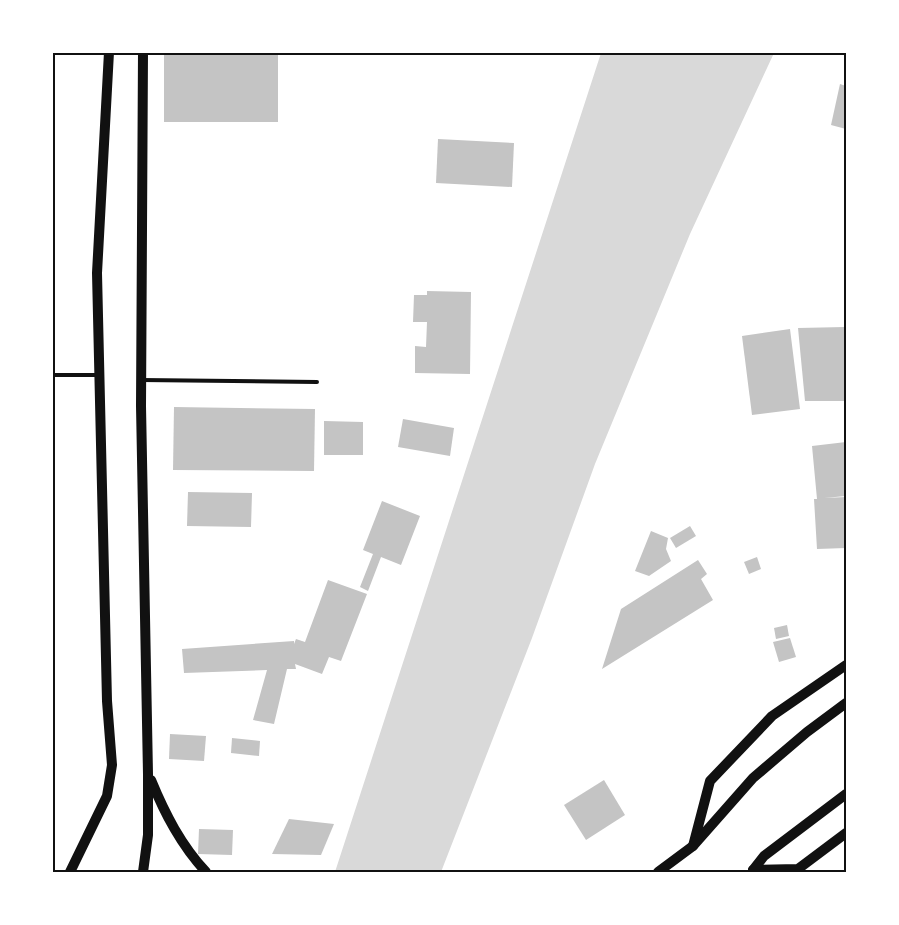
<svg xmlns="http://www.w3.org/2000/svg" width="899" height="925" viewBox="0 0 899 925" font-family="Quicksand,sans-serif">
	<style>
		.water { fill: #d9d9d9 }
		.building { fill: #c4c4c4 }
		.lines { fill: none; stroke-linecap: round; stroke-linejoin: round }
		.service { stroke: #111; stroke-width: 4 }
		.tertiary { stroke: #111; stroke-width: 10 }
		.secondary { stroke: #111; stroke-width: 10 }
		.neatline { fill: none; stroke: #111; stroke-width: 2 }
	</style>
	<rect width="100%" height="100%" fill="#fff"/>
	<polygon class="water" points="601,53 774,53 690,234 595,464 532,638 441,872 335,872"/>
	<g class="building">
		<polygon points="512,52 540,52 540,54 512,55"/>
		<polygon points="278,54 278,122 164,122 164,55"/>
		<polygon points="840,84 846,86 846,129 831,125"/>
		<polygon points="438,139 514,143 512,187 436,183"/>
		<polygon points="427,291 471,292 470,374 415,373 415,346 426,347 427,322 413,322 414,295 427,295"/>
		<polygon points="845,327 846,334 846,401 805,401 798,328"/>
		<polygon points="790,329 800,409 752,415 742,336"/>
		<polygon points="174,407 315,409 314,471 173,470"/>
		<polygon points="403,419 454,428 450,456 398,447"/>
		<polygon points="324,421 363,422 363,455 324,455"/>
		<polygon points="846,442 846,496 824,498 846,497 846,548 817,549 814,499 817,499 812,446"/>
		<polygon points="188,492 252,493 251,527 187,526"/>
		<polygon points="382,501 420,516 401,565 381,557 368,591 360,587 373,554 363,550"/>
		<polygon points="690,526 696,536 676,548 670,538"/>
		<polygon points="651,531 668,538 666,549 671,561 649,576 635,571"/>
		<polygon points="757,557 761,569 749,574 744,562"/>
		<polygon points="698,560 707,574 701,579 713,600 602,669 621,609"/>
		<polygon points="328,580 367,594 341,661 329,657 322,674 295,664 296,669 287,669 274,724 253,720 267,670 184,673 182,649 294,641 294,644 296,639 305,642"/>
		<polygon points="787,625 789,636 776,639 774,628"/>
		<polygon points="790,638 796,657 779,662 773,642"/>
		<polygon points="170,734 206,736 204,761 169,759"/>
		<polygon points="232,738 260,741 259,756 231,753"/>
		<polygon points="604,780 625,815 586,840 564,805"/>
		<polygon points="289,819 334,824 321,855 272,854"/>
		<polygon points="199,829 233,830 232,855 198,854"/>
	</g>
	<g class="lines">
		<g class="service">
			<polyline points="52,375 97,375"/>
			<polyline points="141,380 317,382"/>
		</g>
		<g class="tertiary">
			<polyline points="693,846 710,781 772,716 846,665"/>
			<polyline points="753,870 798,869 846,833"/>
		</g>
		<g class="secondary">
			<path d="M151 780C165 814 181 845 206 872"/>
			<polyline points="70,872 107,796 112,765 107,701 97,273 109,52"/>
			<polyline points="143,872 148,835 148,774 141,406 143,52"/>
			<polyline points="658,872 693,846 753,778 807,732 846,703"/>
			<polyline points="754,872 753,870 764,856 846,794"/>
		</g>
	</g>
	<rect width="899" height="925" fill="none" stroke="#ffffff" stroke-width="108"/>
	<rect x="54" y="54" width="791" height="817" class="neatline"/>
</svg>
